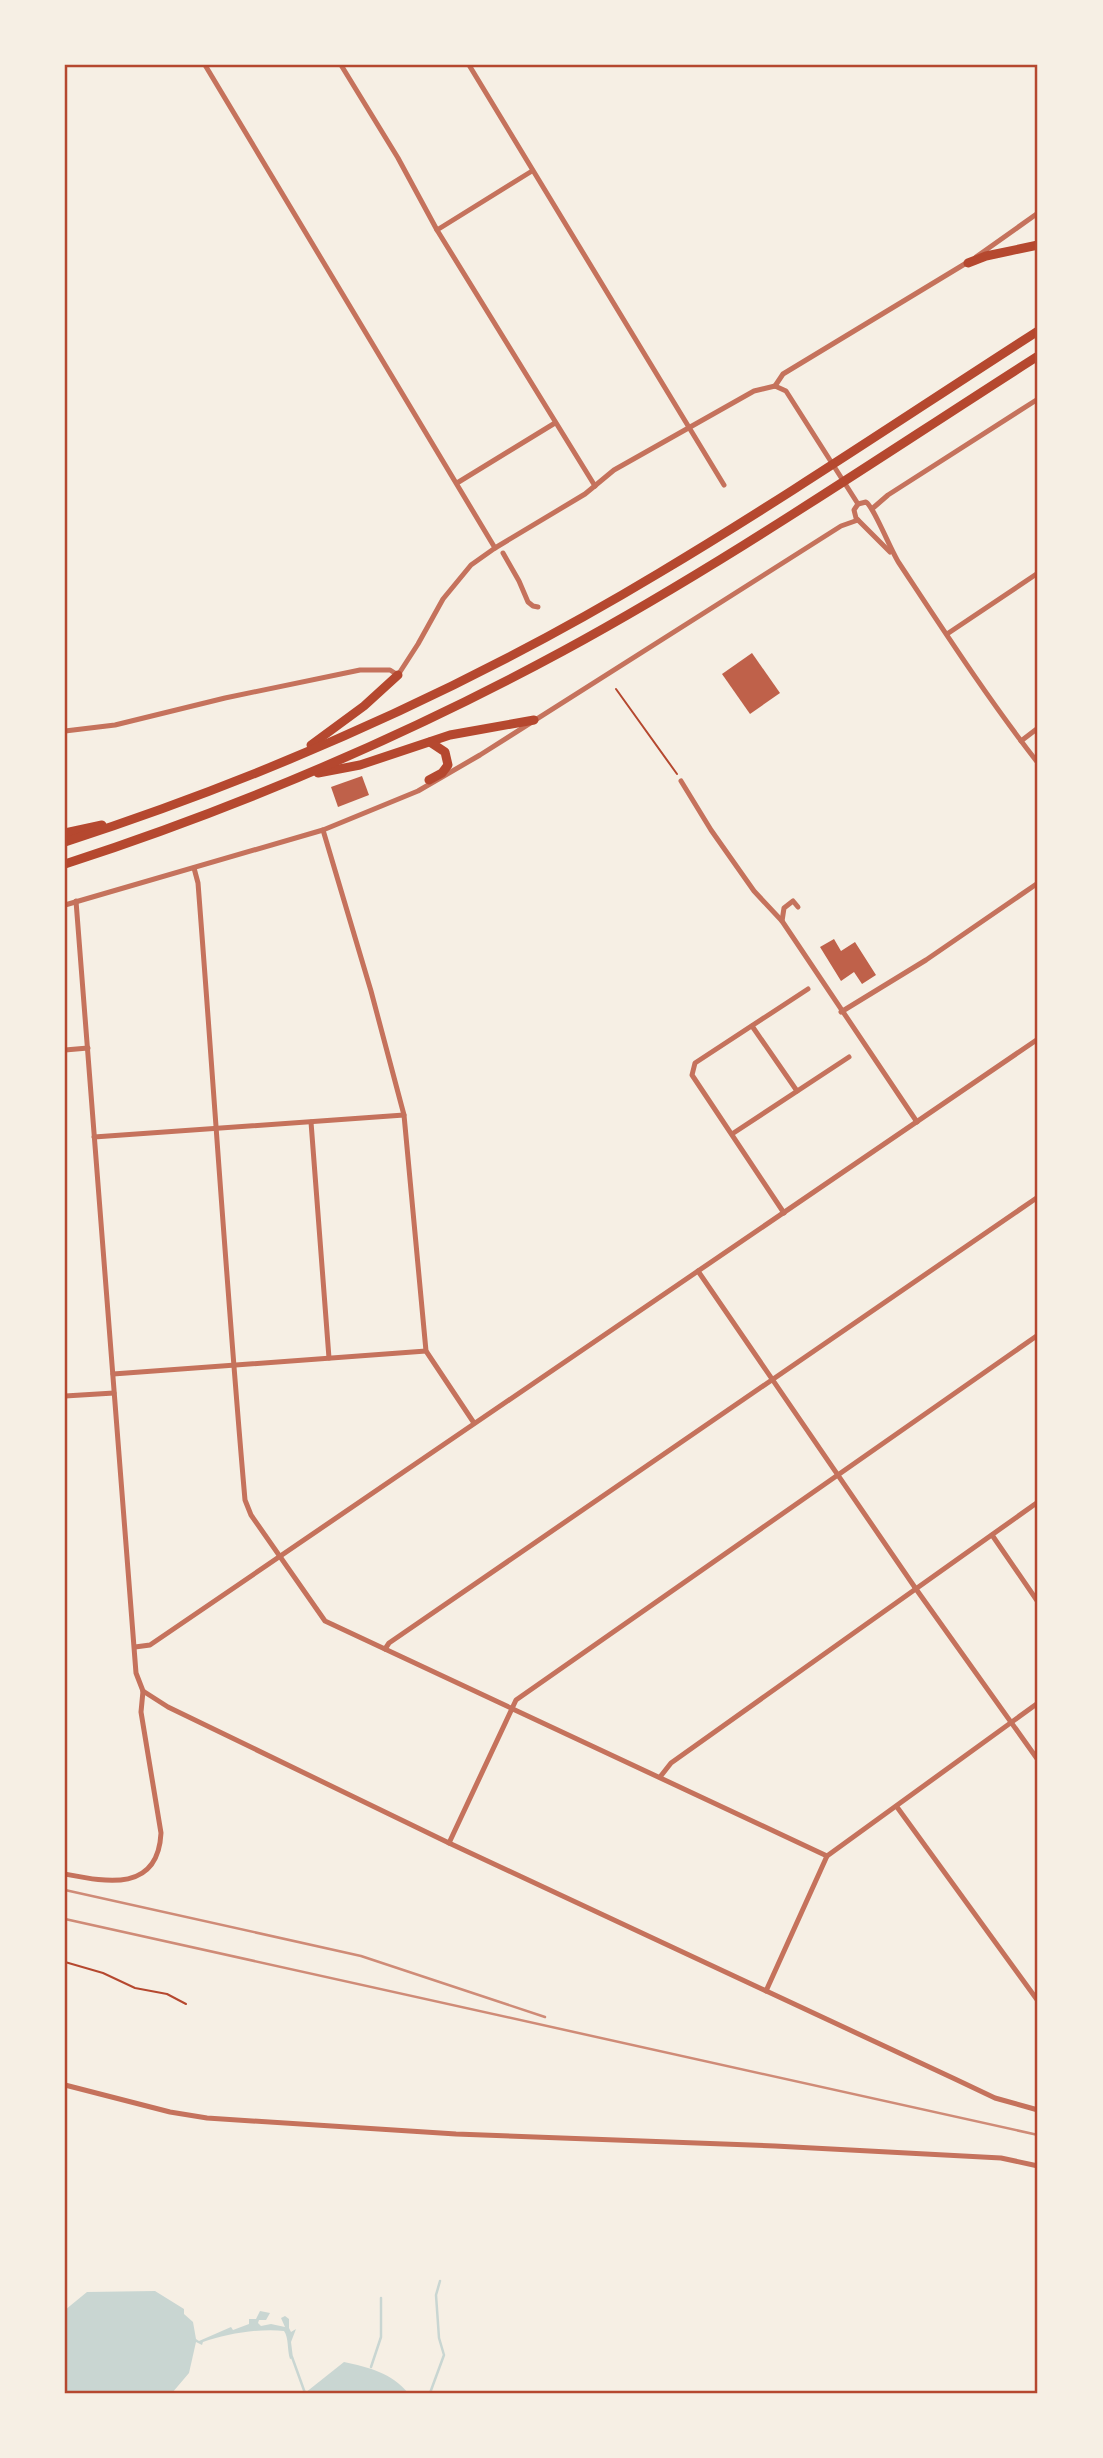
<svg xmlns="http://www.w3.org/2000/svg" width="1103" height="2458" viewBox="0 0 1103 2458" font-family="'Varela Round',sans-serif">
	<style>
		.water { fill: #c9d6d2 }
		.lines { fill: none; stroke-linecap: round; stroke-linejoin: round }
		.stream { stroke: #c9d6d2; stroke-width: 2.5 }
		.building { fill: #bf614a }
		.path { stroke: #b5482f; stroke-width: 2 }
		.minor { stroke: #c5725c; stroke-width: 5 }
		.primary { stroke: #b5482f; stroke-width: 9 }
		.rail { stroke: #cf8b77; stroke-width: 2.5 }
		.neatline { fill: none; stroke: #b5482f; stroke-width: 2.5 }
	</style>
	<rect width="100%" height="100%" fill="#f6efe4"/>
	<g class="water">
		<path d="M155 2291 184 2309V2314L193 2322 196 2339 199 2341 231 2327 233 2330 249 2324V2319H256L260 2311 270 2313 266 2320H259L258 2323 261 2326 271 2324 285 2327 281 2318 285 2316 289 2319V2328L291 2332 296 2329 291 2342 293 2358 290 2359C287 2350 289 2338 284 2331 260 2328 226 2334 203 2342L202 2345 196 2342 189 2373 172 2393H65V2310L87 2292Z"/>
		<path d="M344 2362C368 2367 392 2373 408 2393H305Z"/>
	</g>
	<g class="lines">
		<g class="stream">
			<polyline points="292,2357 305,2393"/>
			<polyline points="371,2367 381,2337 381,2298"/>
			<polyline points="430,2393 444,2355 439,2338 436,2295 440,2281"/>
		</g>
	</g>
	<g class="building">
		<polygon points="752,653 780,693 750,714 722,674"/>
		<polygon points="362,776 369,795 338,807 331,787"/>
		<polygon points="834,939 841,951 855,942 876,975 862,984 854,972 841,981 820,947"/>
	</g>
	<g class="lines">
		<g class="path">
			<polyline points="616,689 677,774"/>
			<polyline points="65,1962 103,1973 135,1988 167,1994 186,2004"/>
		</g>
		<g class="minor">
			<polyline points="205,65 495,548"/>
			<polyline points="341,65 398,158 437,230 595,486"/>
			<polyline points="469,65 724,485"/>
			<polyline points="437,230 532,171"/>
			<polyline points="976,257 1038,213"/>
			<polyline points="775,386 783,374 968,262"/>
			<polyline points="775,386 786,391 858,504"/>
			<polyline points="457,483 555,423"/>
			<path d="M858 504 866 502C874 507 891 551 899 563 944 631 988 699 1038 763"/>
			<polyline points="858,504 854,510 856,518 890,552"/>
			<polyline points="873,508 888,495 1038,399"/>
			<polyline points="503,553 519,581 528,602 533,606 538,607"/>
			<polyline points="947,634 1038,573"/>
			<polyline points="65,731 115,725 225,698 360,670 390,670 398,675 418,644 443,599 471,565 495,548 585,494 614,470 754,391 775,386"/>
			<polyline points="1021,741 1038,728"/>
			<polyline points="681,781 711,830 754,891 782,921 917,1122"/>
			<polyline points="323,830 371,991 404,1115 426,1351 474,1423"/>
			<path d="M194 868 198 883C214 1089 227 1295 245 1500L251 1515 325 1621 827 1856"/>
			<polyline points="65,905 323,830 418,791 480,755 841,526 858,520"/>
			<polyline points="782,921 784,908 793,901 798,907"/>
			<polyline points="841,1012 926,960 1038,883"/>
			<polyline points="752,1026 797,1091"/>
			<polyline points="65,1050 88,1048"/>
			<polyline points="311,1122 329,1358"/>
			<polyline points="732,1134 849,1057"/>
			<polyline points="94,1137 404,1115"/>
			<polyline points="784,1213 692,1075 695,1063 808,989"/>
			<polyline points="698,1271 916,1589 1038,1760"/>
			<polyline points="113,1374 426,1351"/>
			<polyline points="65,1396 114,1393"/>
			<polyline points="992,1535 1038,1602"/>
			<polyline points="135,1647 150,1645 1038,1039"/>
			<polyline points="385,1649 389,1643 1038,1197"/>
			<polyline points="143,1691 168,1707 449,1843 955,2079 995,2098 1038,2110"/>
			<polyline points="660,1777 671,1763 1038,1502"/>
			<polyline points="897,1807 1038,2001"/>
			<polyline points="449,1843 516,1700 1038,1335"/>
			<path d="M65 1874C106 1882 158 1893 161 1833L141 1712 143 1691 136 1673 76 901"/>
			<polyline points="766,1991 827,1856 1038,1703"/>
			<polyline points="65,2085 170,2112 207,2118 456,2134 775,2146 1001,2158 1038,2166"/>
		</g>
		<g class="primary">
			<polyline points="968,263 986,256 1038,245"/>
			<polyline points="311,745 364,706 398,675"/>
			<polyline points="318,773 360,765 450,735 534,720"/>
			<polyline points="429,780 442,773 448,765 445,752 430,742"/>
			<polyline points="65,833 102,825"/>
			<path d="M65 842C272 775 473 685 659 573 788 496 912 412 1038 331"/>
			<path d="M65 864C237 808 404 737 563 651 727 562 881 456 1038 356"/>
		</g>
		<g class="rail">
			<polyline points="65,1890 361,1956 545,2017"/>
			<polyline points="65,1919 1038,2135"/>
		</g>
	</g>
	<rect width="1103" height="2458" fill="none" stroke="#f6efe4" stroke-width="133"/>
	<rect x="66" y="66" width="970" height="2326" class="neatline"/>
</svg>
